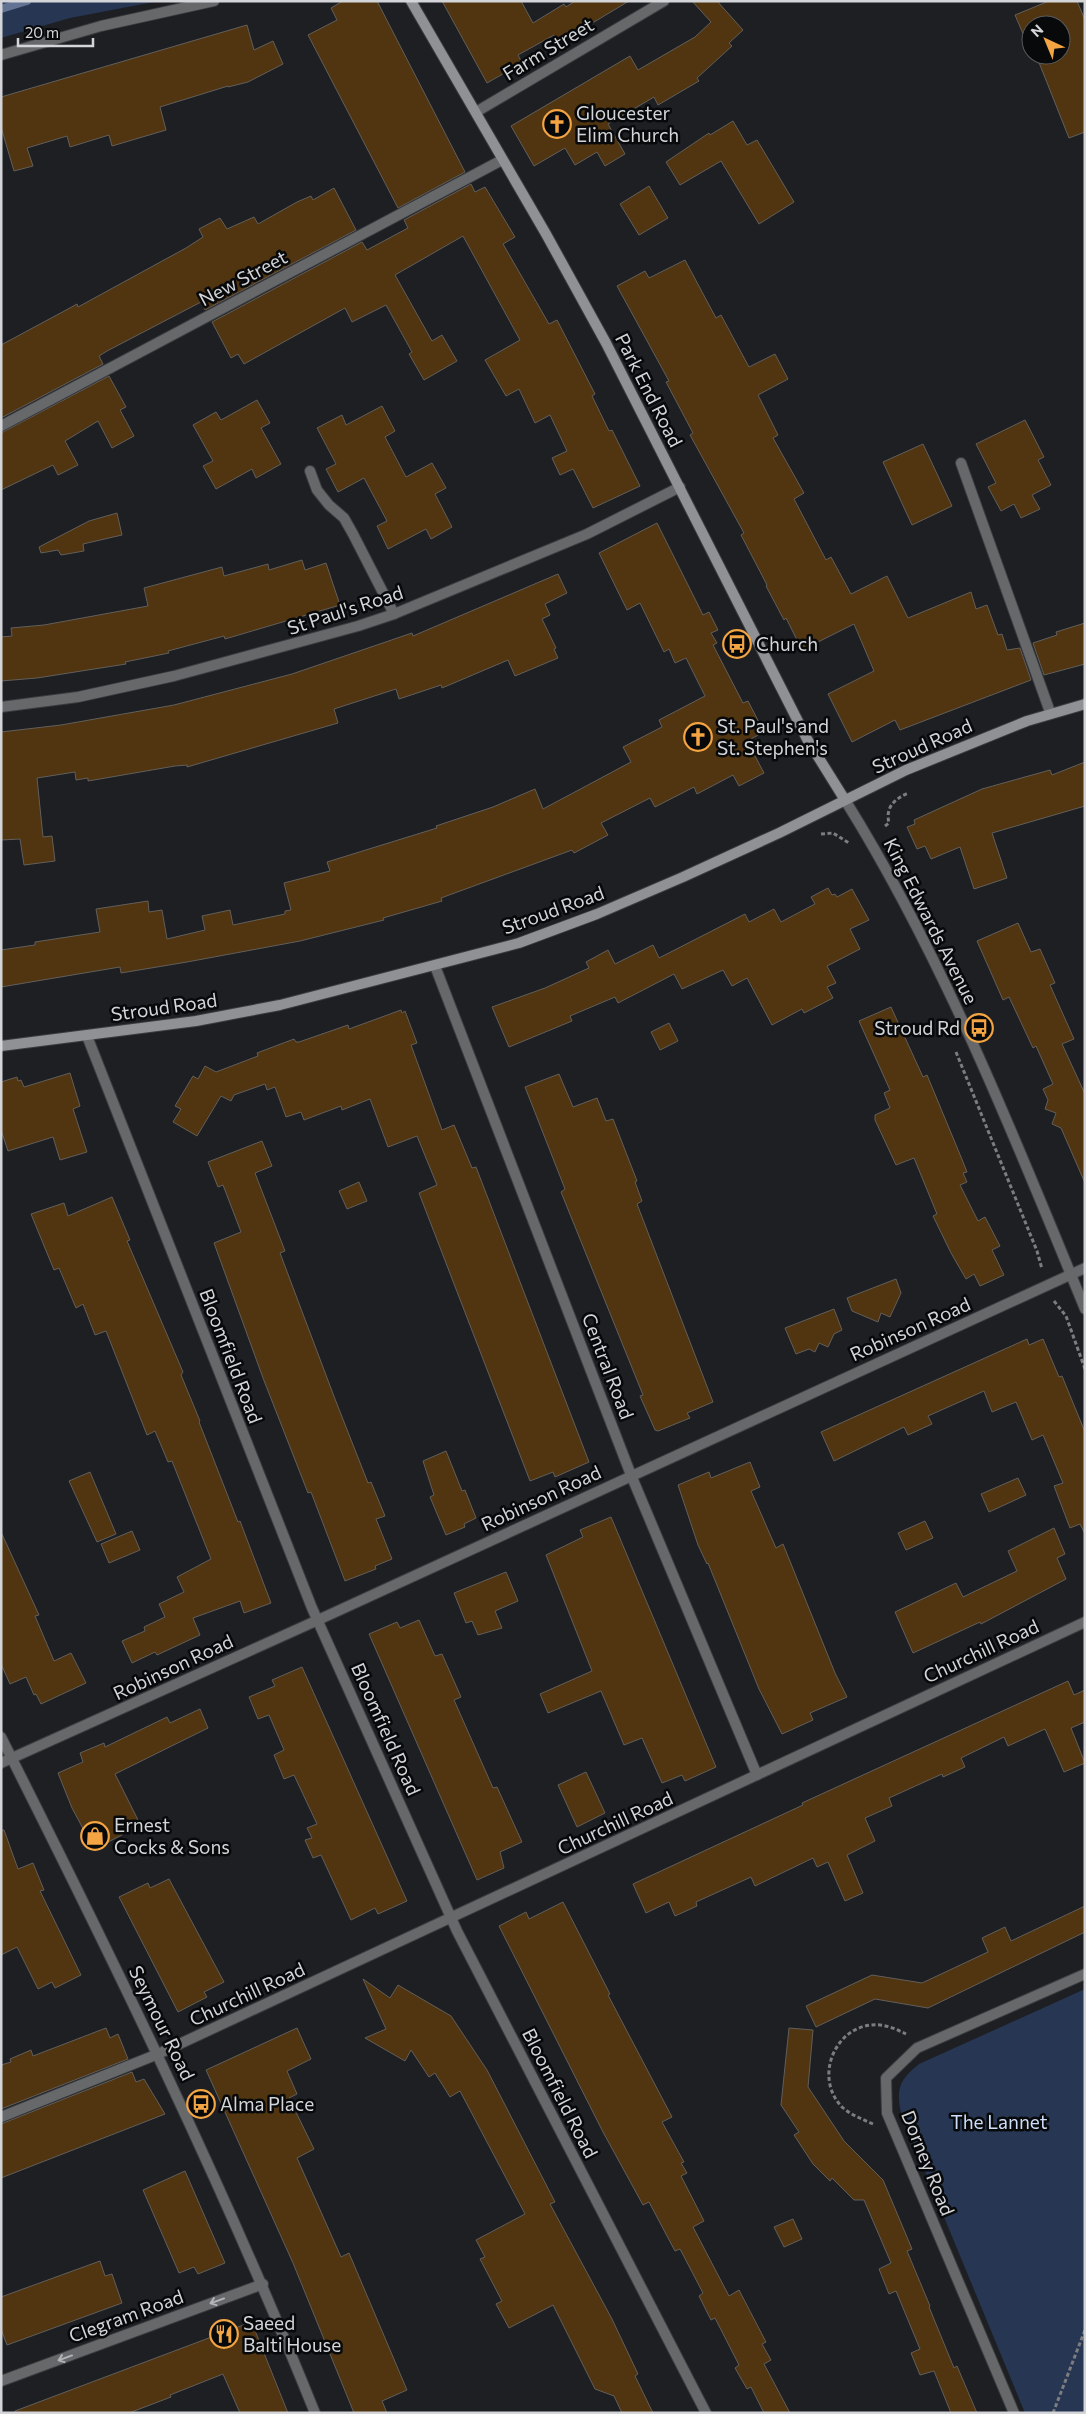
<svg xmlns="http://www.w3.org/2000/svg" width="1086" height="2414" viewBox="0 0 1086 2414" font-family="Commissioner,sans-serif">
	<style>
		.green { fill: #273652 }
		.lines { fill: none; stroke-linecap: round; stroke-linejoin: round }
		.stream { stroke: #637393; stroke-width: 8 }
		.building { fill: #513410; stroke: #625f5b }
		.lane-casing { stroke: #3a3c40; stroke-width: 12 }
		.street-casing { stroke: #3a3c40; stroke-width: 12 }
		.secondary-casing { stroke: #3a3c40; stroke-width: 12 }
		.path { stroke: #7b7d80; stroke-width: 3; stroke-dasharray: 4 2.5; stroke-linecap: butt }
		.lane { stroke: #67686a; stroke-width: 10 }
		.street { stroke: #67686a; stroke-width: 10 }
		.secondary { stroke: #909194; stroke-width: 10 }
		.oneway { stroke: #b3b4b7 }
		.labels { text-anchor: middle; stroke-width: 5; stroke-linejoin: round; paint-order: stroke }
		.street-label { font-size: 19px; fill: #d4d5d8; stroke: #08090b }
		.poi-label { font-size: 19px; fill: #d4d5d8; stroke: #08090b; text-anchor: start }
		.park-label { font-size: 19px; fill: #cddefb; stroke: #08090b }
	</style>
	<rect width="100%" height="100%" fill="#1d1f23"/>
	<g class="green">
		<polygon points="1,1 159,1 70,18 1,38"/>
		<path d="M1085 1989V2413H1025L901 2113C896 2089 899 2080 919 2064Z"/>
	</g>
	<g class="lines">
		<polyline class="stream" points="1,9 27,1"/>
	</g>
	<g class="building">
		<polygon points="343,1 377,1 465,172 398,208 308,35 337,20 331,8"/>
		<polygon points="442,1 521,1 533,23 564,4 566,7 575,1 629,1 559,43 554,35 518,55 522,63 487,83"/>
		<polygon points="692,1 717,1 743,30 729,43 732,46 697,78 699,81 658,105 654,97 608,124 625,154 605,166 597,152 575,165 565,148 534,166 511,126 630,56 638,70 695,37 711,22"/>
		<polygon points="1049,1 1077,1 1085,20 1085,132 1069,138 1036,55 1061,55 1061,25 1031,25 1031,43 1027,43 1015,15"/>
		<polygon points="247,25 254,50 273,41 283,64 248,82 228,87 228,86 160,107 166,130 112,146 109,135 70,147 67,136 27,148 33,166 14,171 1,127 1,97"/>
		<polygon points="733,121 747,145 757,140 794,202 759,224 721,161 680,185 666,162 709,133 710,135"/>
		<polygon points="471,184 475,192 485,187 515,237 503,244 549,324 557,320 595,394 592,396 609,431 612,430 640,486 593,508 573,469 560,475 552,458 567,451 550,415 535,423 519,389 506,396 485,360 520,340 463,236 395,275 432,341 442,335 457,361 424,380 409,354 412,352 386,305 352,322 345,308 244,364 238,354 231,358 212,322 362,242 367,250 408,228 404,220"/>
		<polygon points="649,186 668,218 639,235 620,204"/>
		<polygon points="334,188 356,230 205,310 201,302 107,351 99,356 103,364 1,418 1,345 68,309 77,304 78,307 186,248 203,237 199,229 220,218 227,229 254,217 258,224 297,202 311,196 313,200"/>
		<polygon points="685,260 716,318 721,315 749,367 775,354 788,379 758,395 778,435 773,438 804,493 794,499 826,560 831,557 851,594 887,576 908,618 971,592 976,609 987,605 998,635 1002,634 1007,650 1020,648 1031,680 900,730 895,720 852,742 828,694 874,671 854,624 802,650 786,618 784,620 766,586 767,585 741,535 744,533 690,435 693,433 666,382 669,381 617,286 645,271 649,278"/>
		<polygon points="109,376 126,407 120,410 134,436 112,448 98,421 65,441 78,465 58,475 53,465 1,490 1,433"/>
		<polygon points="257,400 270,423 261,428 281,464 256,478 252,469 216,489 203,466 213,461 193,425 216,412 221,420"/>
		<polygon points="382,406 395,431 385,437 406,477 432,463 446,488 435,494 452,527 431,539 426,529 388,549 377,526 387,521 364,478 338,492 326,469 336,464 317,428 342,415 346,425"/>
		<polygon points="1025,420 1044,457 1038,460 1051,485 1032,495 1040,509 1021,518 1014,504 1001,511 988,487 996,483 976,444"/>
		<polygon points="923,444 952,506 912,525 883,462"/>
		<polygon points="117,513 122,535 83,544 84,551 61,555 58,550 41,553 39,547 89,521"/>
		<polygon points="657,523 703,615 709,612 718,630 711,633 717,643 713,645 743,703 748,701 764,732 747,741 764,773 739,786 733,775 697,794 694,787 655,807 650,798 601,823 608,835 574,853 572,850 441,898 442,901 383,918 384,920 300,941 187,962 121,973 120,967 1,987 1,950 35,945 35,942 100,932 96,909 148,901 149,912 162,910 167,939 205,930 202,916 230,910 233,925 285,914 285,911 291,910 284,883 330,871 327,862 437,828 436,826 493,807 535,789 543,809 631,762 623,747 662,727 659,720 705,696 686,658 675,663 669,649 664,652 640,603 627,610 599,553"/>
		<polygon points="302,560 305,570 326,563 340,605 225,639 224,636 168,651 169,653 125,662 126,664 37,678 1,681 1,637 12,636 11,628 44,625 148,606 144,588 222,567 224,576 268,564 269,570"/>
		<polygon points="558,574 567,593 545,604 550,615 542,619 556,648 554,649 558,658 515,676 508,660 442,688 441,685 399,699 396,689 334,709 338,723 187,767 187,765 175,766 88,781 88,778 76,780 75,772 37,778 43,837 52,836 55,861 24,865 20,839 1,840 1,732 61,725 174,705 292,674 412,633 413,636"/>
		<polygon points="1085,623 1085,664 1044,675 1033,643 1057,635 1056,632"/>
		<polygon points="1085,762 1085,806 992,833 1007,878 974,889 960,847 931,859 925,846 917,849 907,827 915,824 914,820 982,789 1050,770 1052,775"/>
		<polygon points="828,888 832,895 835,894 837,897 852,889 869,920 850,929 860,949 827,966 836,983 827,987 833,998 804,1013 802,1009 772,1025 747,978 732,986 723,970 682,989 674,974 618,1003 615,997 570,1016 572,1021 509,1047 492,1007 545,988 589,968 586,962 608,950 615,964 653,945 659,958 745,914 749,922 774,909 781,922 815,904 811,897"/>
		<polygon points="1018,923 1031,952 1040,949 1055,983 1050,985 1074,1039 1062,1044 1085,1094 1085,1183 1061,1128 1052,1124 1056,1113 1045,1109 1048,1100 1043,1089 1053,1084 1036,1046 1033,1048 1009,997 1003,1000 977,941"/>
		<polygon points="891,1007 923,1077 927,1075 961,1157 967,1172 963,1173 967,1182 960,1185 978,1221 985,1217 1000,1246 992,1250 1004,1275 980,1286 974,1274 966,1279 951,1253 933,1216 937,1214 914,1158 896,1165 875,1120 875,1115 890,1108 884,1093 890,1090 859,1021"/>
		<polygon points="401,1010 402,1013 405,1011 417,1043 411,1045 442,1130 454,1125 472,1168 476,1167 589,1462 555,1477 553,1472 530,1481 419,1193 437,1185 417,1136 388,1147 370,1099 342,1110 341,1106 304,1120 301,1112 286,1117 275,1087 267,1090 265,1084 234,1095 231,1101 221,1096 197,1136 173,1122 181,1109 175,1106 193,1076 198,1079 205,1066 216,1072 258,1056 257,1053 294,1039 296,1042 299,1042 348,1025 349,1029"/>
		<polygon points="669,1023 678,1041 660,1050 651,1032"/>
		<polygon points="70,1073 80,1106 73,1109 87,1152 60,1160 53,1137 8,1151 1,1130 1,1082 17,1077 18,1081 21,1080 24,1087"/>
		<polygon points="559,1074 573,1107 597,1098 606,1121 613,1119 637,1181 635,1182 642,1201 637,1204 713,1402 687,1413 690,1418 658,1431 655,1430 640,1396 643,1395 561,1192 565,1189 525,1087"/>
		<polygon points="262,1141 272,1166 255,1173 285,1251 280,1253 335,1399 368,1483 371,1482 385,1516 376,1519 392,1559 375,1566 376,1569 345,1581 311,1492 308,1493 263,1378 214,1243 241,1232 223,1185 218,1187 208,1162"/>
		<polygon points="359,1182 367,1201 347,1209 339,1191"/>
		<polygon points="112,1197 130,1240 127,1241 183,1372 181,1375 200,1421 199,1422 238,1522 240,1521 271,1603 244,1613 240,1601 193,1618 200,1635 157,1655 155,1652 132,1663 122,1641 145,1631 144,1627 165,1617 159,1604 184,1592 177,1577 211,1559 172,1461 168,1462 155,1431 147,1435 106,1331 95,1335 83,1304 76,1308 59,1268 54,1270 31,1214 64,1203 68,1216"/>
		<polygon points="896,1279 901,1293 890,1317 881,1313 878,1322 852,1311 847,1298"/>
		<polygon points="834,1309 842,1330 834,1334 828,1347 819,1343 815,1352 809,1349 796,1354 785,1328"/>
		<polygon points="1027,1339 1029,1345 1043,1339 1059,1377 1062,1376 1085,1432 1085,1534 1080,1524 1070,1528 1054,1486 1063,1483 1043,1435 1032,1440 1016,1402 992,1412 984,1391 928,1416 932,1424 908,1435 904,1427 834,1461 821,1432"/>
		<polygon points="446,1451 462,1491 465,1490 476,1518 464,1524 465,1527 446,1535 430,1497 434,1495 423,1461"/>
		<polygon points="750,1462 760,1487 751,1491 776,1548 783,1544 835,1673 847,1697 810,1713 813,1720 782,1734 759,1689 708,1563 707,1564 698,1545 678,1485 709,1472 711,1478"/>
		<polygon points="90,1472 116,1534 97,1542 69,1481"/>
		<polygon points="1018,1478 1026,1495 989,1512 981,1494"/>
		<polygon points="611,1517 716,1767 685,1781 682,1775 662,1783 642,1738 624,1745 601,1691 548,1713 540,1694 592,1671 546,1555 583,1537 580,1530"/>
		<polygon points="925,1521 933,1538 906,1550 898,1533"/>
		<polygon points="1054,1528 1065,1554 1057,1558 1066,1579 981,1624 980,1622 913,1653 895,1612 956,1583 963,1597 1017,1571 1008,1551"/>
		<polygon points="132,1531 140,1550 109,1563 101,1544"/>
		<polygon points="1,1532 39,1615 35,1616 54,1661 71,1653 86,1683 41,1704 36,1694 34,1695 26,1677 10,1684 1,1664"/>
		<polygon points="506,1572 518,1601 495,1611 502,1628 478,1635 472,1621 466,1623 454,1593"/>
		<polygon points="419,1620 435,1656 442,1654 461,1697 454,1700 493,1788 497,1787 522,1842 500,1852 504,1868 477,1880 369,1634 397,1622 400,1628"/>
		<polygon points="302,1667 407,1901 378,1914 375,1908 351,1920 321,1855 313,1858 305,1840 312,1838 307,1828 317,1824 294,1775 284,1779 274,1755 284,1750 269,1715 258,1719 249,1697 275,1686 272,1680"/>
		<polygon points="1068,1681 1074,1695 1085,1690 1085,1722 1071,1728 1085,1763 1064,1772 1045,1729 1008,1746 1004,1737 961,1758 965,1767 943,1777 942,1774 889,1798 892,1806 865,1818 875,1841 847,1855 863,1893 845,1901 828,1862 817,1867 813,1858 755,1886 751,1877 696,1902 697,1906 675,1916 669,1902 646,1913 633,1884 803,1805 802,1803"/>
		<polygon points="200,1709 208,1728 115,1774 138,1820 120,1829 122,1835 94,1849 72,1808 58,1773 83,1762 80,1753 104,1743 105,1747 167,1717 170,1723"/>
		<polygon points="586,1772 605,1813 577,1827 558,1785"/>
		<polygon points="1,1830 4,1830 18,1869 33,1863 44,1890 40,1891 81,1975 55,1988 52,1982 38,1989 17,1947 1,1955"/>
		<polygon points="169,1879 224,1982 204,1992 207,1997 178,2012 119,1897 148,1883 150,1888"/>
		<polygon points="563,1902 610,1994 608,1995 672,2117 662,2122 684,2162 681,2163 687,2173 681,2176 704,2221 693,2227 729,2296 739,2290 766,2342 762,2344 771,2360 764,2364 790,2413 764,2413 751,2387 747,2389 735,2368 739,2365 715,2318 711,2320 699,2296 703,2293 680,2249 675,2251 649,2202 643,2205 603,2132 499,1926 526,1912 529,1919"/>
		<polygon points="1085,1906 1085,1932 928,2008 875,1999 816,2027 806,2006 872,1975 922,1983 988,1952 982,1938 1005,1927 1011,1941"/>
		<polygon points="363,1979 390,1998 398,1985 451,2016 487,2070 555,2202 550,2204 612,2319 638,2374 635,2376 653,2413 622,2413 614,2396 595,2389 553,2305 509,2328 496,2304 502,2301 480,2259 485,2257 476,2240 525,2214 460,2091 450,2097 435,2073 429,2077 411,2050 405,2061 365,2038 386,2029"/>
		<polygon points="106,2028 110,2038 118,2034 128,2059 1,2109 1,2065 11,2062 10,2059 31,2050 33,2056"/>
		<polygon points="297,2028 311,2059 287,2071 297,2094 289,2098 314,2149 297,2158 341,2257 349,2253 407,2390 382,2401 387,2413 354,2413 293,2263 206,2070"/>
		<polygon points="789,2028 813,2030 808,2087 844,2141 883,2180 912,2249 907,2251 930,2306 929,2307 954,2368 957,2366 977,2413 951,2413 934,2371 920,2375 911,2353 920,2349 896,2291 889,2294 879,2269 891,2263 864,2200 854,2200 832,2178 830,2181 813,2164 794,2135 799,2132 781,2105"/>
		<polygon points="132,2072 136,2082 144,2079 165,2114 1,2178 1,2124"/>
		<polygon points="185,2171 225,2263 198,2274 194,2267 179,2273 143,2190"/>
		<polygon points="793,2219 802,2239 784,2247 774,2227"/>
		<polygon points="100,2261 105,2276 112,2274 122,2303 7,2345 1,2329 1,2297"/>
		<polygon points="246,2324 249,2330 254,2328 288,2413 240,2413 223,2374 170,2395 171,2397 129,2413 15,2413 15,2411"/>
	</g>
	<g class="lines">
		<defs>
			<polyline id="lane" points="961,463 1050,712"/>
			<g id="street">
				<polyline points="1,55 101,26 214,1"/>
				<polyline points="476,112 664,1"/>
				<polyline points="1,426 502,160"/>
				<polyline points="310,471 317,490 329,505 344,518 353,534 394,614"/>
				<polyline points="1,707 78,697 174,676 358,626 394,614 587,534 680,487"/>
				<path d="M845 800C943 957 1015 1138 1085 1309"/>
				<polyline points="435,966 631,1475 757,1775"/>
				<polyline points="87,1036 312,1608 457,1931 706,2413"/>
				<path d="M1 1737C113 1959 222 2182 315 2413"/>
				<polyline points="1,1763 318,1620 1085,1268"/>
				<polyline points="1,2117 158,2054 1085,1622"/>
				<polyline points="1,2381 263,2284"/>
				<polyline points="1014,2413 887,2113 886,2078 917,2048 1085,1974"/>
			</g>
			<g id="secondary">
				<polyline points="411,1 546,234 606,343 807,739 845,800"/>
				<polyline points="1,1046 196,1021 280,1005 519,943 597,914 683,877 779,833 906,770 1027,721 1085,704"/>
			</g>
		</defs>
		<use href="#lane" class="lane-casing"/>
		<use href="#street" class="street-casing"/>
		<use href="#secondary" class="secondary-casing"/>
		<g class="path">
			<path d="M885 826 889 823C885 807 895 799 908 793"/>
			<polyline points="821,834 833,833 849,843"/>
			<polyline points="956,1052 1037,1251 1042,1269"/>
			<polyline points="1054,1301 1066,1316 1085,1369"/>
			<path d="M873 2124C862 2119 851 2115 842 2107 812 2076 837 2021 880 2025 890 2026 898 2030 906 2034"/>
			<polyline points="1053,2413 1085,2330"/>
		</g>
		<use href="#lane" class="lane"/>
		<use href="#street" class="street"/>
		<use href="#secondary" class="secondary"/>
	</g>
	<defs><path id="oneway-shaft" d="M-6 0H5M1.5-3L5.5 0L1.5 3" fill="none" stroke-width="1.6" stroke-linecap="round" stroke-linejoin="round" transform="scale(1.25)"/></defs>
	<g class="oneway">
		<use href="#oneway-shaft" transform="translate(217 2301) rotate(160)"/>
		<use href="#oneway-shaft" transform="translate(65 2358) rotate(160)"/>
	</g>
	<defs>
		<symbol id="church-ring" viewBox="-11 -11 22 22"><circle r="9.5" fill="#08090b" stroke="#f3a443" stroke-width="1.5"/><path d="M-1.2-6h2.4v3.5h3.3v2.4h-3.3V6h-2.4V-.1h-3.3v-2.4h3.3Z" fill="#f3a443"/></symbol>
		<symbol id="bus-ring" viewBox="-11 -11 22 22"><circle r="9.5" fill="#08090b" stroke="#f3a443" stroke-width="1.5"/><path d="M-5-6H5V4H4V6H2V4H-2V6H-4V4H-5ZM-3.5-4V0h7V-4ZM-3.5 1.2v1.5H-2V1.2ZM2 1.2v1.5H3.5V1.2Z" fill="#f3a443"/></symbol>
		<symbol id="shop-ring" viewBox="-11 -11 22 22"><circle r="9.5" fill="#08090b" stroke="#f3a443" stroke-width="1.5"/><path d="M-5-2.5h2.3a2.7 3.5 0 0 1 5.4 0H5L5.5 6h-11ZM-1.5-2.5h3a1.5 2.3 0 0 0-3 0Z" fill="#f3a443"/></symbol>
		<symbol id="restaurant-ring" viewBox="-11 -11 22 22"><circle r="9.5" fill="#08090b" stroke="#f3a443" stroke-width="1.5"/><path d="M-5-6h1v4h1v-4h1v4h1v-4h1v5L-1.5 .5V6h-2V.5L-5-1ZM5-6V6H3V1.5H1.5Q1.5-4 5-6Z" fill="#f3a443"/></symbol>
	</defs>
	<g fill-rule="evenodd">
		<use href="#church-ring" x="541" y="108" width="32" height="32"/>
		<use href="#bus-ring" x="721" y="628" width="32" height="32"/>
		<use href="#church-ring" x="682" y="721" width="32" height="32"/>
		<use href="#bus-ring" x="963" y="1012" width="32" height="32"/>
		<use href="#shop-ring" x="79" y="1820" width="32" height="32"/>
		<use href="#bus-ring" x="185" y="2088" width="32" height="32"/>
		<use href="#restaurant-ring" x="208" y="2318" width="32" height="32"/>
	</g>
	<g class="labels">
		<g class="street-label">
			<text transform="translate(548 49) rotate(-31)" y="7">Farm Street</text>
			<text transform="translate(243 278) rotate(-28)" y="7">New Street</text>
			<text transform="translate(649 390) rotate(63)" y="7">Park End Road</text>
			<text transform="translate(345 610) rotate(-18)" y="7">St Paul's Road</text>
			<text transform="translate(922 746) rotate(-24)" y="7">Stroud Road</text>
			<text transform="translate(553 910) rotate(-20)" y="7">Stroud Road</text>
			<text transform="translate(931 921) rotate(63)" y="7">King Edwards Avenue</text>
			<text transform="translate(164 1007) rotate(-8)" y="7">Stroud Road</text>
			<text transform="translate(910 1329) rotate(-24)" y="7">Robinson Road</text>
			<text transform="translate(231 1356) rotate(69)" y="7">Bloomfield Road</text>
			<text transform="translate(608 1366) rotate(69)" y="7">Central Road</text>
			<text transform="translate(541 1498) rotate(-25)" y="7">Robinson Road</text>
			<text transform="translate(981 1651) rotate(-25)" y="7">Churchill Road</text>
			<text transform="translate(173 1667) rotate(-25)" y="7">Robinson Road</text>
			<text transform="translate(386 1729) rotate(66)" y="7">Bloomfield Road</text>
			<text transform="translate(615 1823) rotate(-25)" y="7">Churchill Road</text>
			<text transform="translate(247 1994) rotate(-25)" y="7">Churchill Road</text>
			<text transform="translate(162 2023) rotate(64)" y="7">Seymour Road</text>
			<text transform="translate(560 2093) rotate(63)" y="7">Bloomfield Road</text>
			<text transform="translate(928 2163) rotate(68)" y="7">Dorney Road</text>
			<text transform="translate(126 2316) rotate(-20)" y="7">Clegram Road</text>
		</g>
		<g class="poi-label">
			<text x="576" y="120">Gloucester<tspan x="576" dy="22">Elim Church</tspan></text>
			<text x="756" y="651">Church</text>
			<text x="717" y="733">St. Paul's and<tspan x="717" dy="22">St. Stephen's</tspan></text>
			<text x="960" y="1035" text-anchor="end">Stroud Rd</text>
			<text x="114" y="1832">Ernest<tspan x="114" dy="22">Cocks &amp; Sons</tspan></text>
			<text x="220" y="2111">Alma Place</text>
			<text x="243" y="2330">Saeed<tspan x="243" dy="22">Balti House</tspan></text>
		</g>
		<g class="park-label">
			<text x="999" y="2129">The Lannet</text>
		</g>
	</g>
	<rect width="1086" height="2414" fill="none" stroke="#d4d5d8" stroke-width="5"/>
	<g transform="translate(1046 40) rotate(316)"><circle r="24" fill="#08090b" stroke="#5a5b5d"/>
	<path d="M0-4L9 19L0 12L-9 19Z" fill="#f3a443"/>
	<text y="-8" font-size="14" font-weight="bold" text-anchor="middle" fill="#d4d5d8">N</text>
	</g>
	<path d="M18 38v8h75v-8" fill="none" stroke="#d4d5d8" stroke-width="2.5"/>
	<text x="25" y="38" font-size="15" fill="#d4d5d8" stroke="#08090b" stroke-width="4" paint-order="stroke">20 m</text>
</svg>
